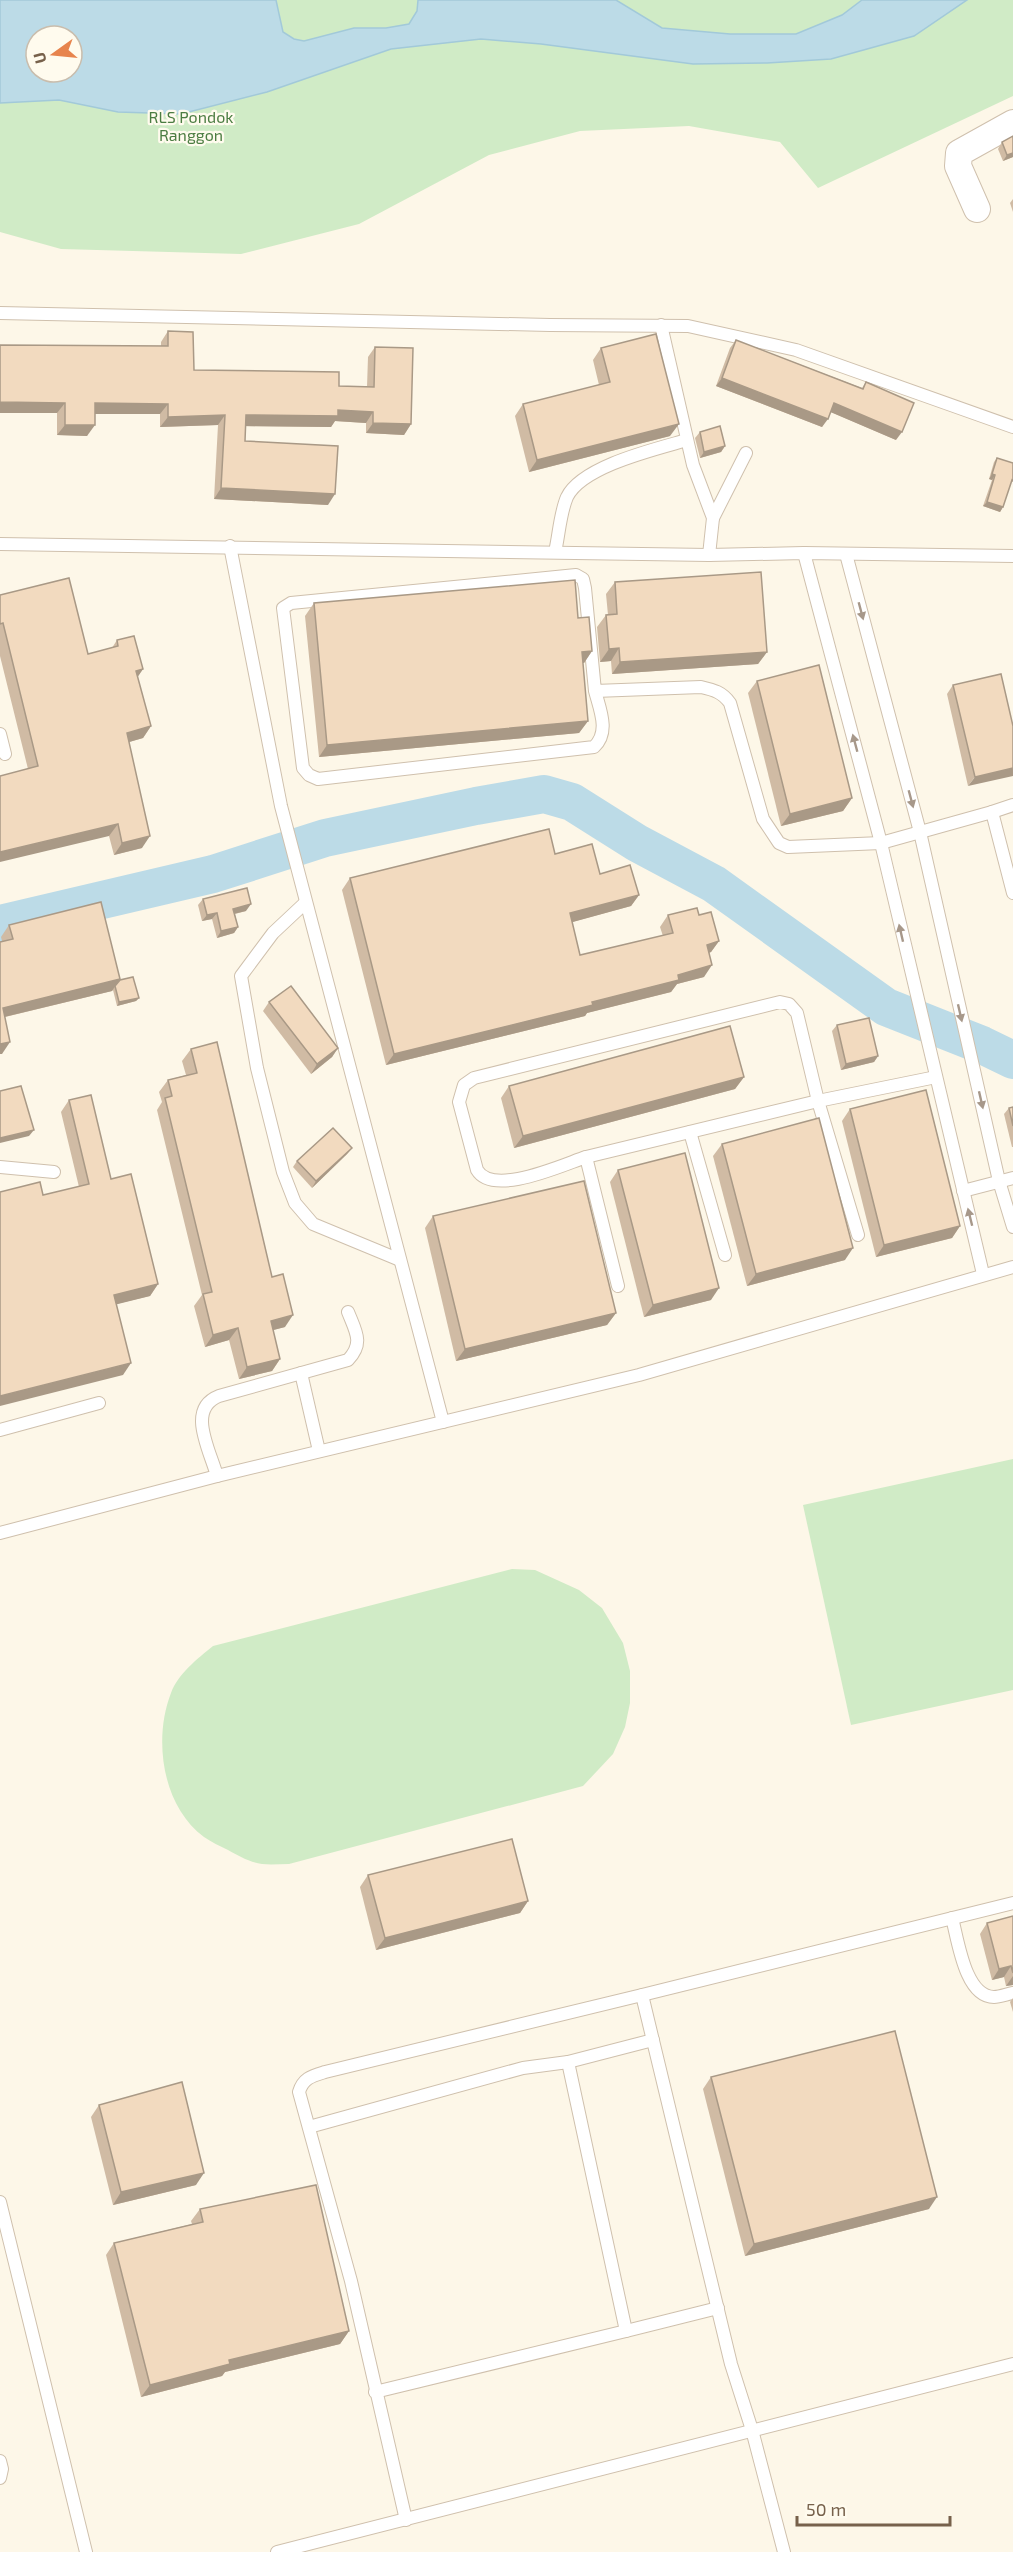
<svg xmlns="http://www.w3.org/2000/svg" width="1013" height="2552" viewBox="0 0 1013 2552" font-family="'Exo 2',sans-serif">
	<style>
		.green { fill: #d0ebc6; fill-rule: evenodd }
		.water { fill: #bcdbe7; stroke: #a2c9d9; stroke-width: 1.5; fill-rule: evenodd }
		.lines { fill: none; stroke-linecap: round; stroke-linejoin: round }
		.river { stroke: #bcdbe7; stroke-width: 38 }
		.lane-casing { stroke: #cfc0ad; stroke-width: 14 }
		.street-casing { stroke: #cfc0ad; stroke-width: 28 }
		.lane { stroke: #fff; stroke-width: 12 }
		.street { stroke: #fff; stroke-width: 26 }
		.wall { fill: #d0bba4 }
		.shaded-wall { fill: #a99986 }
		.building { fill: #f2dabf; stroke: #a99986; stroke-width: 1.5 }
		.oneway { fill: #a7988a }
		.labels { text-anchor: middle; stroke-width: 4.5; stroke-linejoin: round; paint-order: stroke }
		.park-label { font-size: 16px; fill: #4c7d42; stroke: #fffbee }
	</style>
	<rect width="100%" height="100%" fill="#fdf7e8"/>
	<g class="green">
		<path d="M0 0H1013V96L818 188 780 142 689 126 580 131 489 155 359 224 241 254 61 249 0 232ZM36 36H72V72H36Z"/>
		<polygon points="1013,1459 1013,1690 851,1725 803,1505"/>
		<path d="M512 1569 535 1570 579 1590 602 1608 623 1643 630 1671V1703L625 1727 613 1754 583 1786 289 1864C280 1864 271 1865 262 1864 249 1862 239 1856 228 1850 220 1846 211 1842 204 1837 162 1806 153 1739 171 1693 178 1674 197 1659 213 1646Z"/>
	</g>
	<path class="water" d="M0 0H276L283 32 294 39 304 41 354 28H386L409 24 417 11 418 0H616L662 28 730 34H796L842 15 862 0H967L914 36 831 59 767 63 693 64 541 44 481 39 391 49 267 92 181 114 118 112 59 100 0 103ZM36 36H72V72H36Z"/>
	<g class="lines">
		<polyline class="river" points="0,924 213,874 325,838 476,806 544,794 572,802 637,843 714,884 886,1007 982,1045 1013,1060"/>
		<defs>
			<g id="lane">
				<polyline points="0,313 550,325 688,326 796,350 1013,427"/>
				<polyline points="661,325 693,465 713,518 709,555"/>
				<polyline points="713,518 746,453"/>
				<polyline points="0,544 709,555 804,553 1013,556"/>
				<polyline points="230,546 281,806 443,1422"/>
				<path d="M555 552C559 535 560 513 567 497 582 466 656 449 687 440"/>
				<polyline points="804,553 881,843 983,1274"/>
				<polyline points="846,554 920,832 999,1181 1013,1227"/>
				<path d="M595 691C600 710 610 732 594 747L318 779 309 775 303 768 283 608 291 603 576 575 583 579 585 588 595 691 701 687C714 690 722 692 730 703L763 819 779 843 788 847 881 843 992 812 1013 893"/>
				<polyline points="0,734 5,754"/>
				<polyline points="992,812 1013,805"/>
				<polyline points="305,903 273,933 241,976 257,1068 283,1172 295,1203 313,1224 400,1260"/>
				<polyline points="690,1132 725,1255"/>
				<polyline points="586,1157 818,1101 936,1077"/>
				<polyline points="0,1167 54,1172"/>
				<polyline points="963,1191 1013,1178"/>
				<path d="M618 1286 586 1157C562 1165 493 1197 477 1170L459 1102 464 1085 474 1078 780 1002 789 1004 797 1013 818 1101 858 1235"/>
				<polyline points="301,1373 319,1451"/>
				<polyline points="0,1430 99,1403"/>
				<path d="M217 1476C210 1450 186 1409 219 1396L348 1360C364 1343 356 1332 348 1312"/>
				<polyline points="0,1533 217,1476 639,1375 1013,1267"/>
				<path d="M952 1918C958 1940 965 1997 994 1997 1000 1997 1007 1994 1013 1993"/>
				<polyline points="642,1995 1013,1903"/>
				<polyline points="568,2062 653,2040"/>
				<polyline points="309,2127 523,2068 568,2062 626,2331 375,2392"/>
				<polyline points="0,2202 86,2552"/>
				<polyline points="626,2331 718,2308"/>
				<polyline points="0,2461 2,2469 0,2478"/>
				<path d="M406 2520 351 2281 299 2092C303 2078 312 2076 325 2072L642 1995 731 2364 752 2430 784 2552"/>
				<polyline points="277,2552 1013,2364"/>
			</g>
			<polyline id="street" points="977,209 958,166 959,153 1013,123"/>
		</defs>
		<use href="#lane" class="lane-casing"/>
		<use href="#street" class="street-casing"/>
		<use href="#lane" class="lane"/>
		<use href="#street" class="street"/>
	</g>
	<g class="wall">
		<polygon points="1002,142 1013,157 1003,161 998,149"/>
		<polygon points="1013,199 1013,212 1010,203"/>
		<polygon points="168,331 194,370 339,386 367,387 368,357 375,347 411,424 404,435 366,433 366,423 335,421 331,427 245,426 245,441 328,505 214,499 218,425 160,427 160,414 95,414 87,436 57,435 57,413 0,413 161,346 161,342"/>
		<polygon points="736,340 862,388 866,382 896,440 831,412 822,427 716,386 730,348"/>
		<polygon points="601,348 670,436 529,472 515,416 523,404 599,385 593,360"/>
		<polygon points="700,432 725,446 721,452 700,458 695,438"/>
		<polygon points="997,458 1010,485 1003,507 1000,512 983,506 992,480 989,479 994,462"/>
		<polygon points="615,582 767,652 758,664 612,674 611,661 600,662 597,627 606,615 608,615 606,594"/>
		<polygon points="0,595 88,654 112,648 117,640 143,669 137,677 151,726 143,738 129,742 142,848 114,855 109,836 28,769 0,656"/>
		<polygon points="314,603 578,618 592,651 584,663 583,663 588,721 579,733 319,757 305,616"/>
		<polygon points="757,681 852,798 843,811 781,826 748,693"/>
		<polygon points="953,685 1013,726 968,786 947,694"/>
		<polygon points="600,874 639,895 631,906 572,922 580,955 663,936 660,927 668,915 699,915 719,941 711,952 709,953 704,977 677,984 671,992 587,1013 585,1016 386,1065 342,890 350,878"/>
		<polygon points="203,899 246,911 235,914 238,927 234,933 217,938 212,919 202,921 198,905"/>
		<polygon points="9,925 120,979 139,998 136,1001 117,1006 113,990 112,991 5,1017 2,1054 0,1054 0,942 2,941 1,937"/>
		<polygon points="269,1002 338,1048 332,1057 311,1074 263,1011"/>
		<polygon points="837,1025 878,1056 874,1062 841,1070 832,1031"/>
		<polygon points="191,1049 272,1277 285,1327 273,1330 280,1359 272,1371 239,1379 229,1340 205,1347 194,1306 202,1295 157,1110 162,1102 159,1092 168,1080 186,1075 182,1061"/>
		<polygon points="744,1077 735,1089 514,1148 501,1098 509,1086"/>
		<polygon points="69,1100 111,1179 158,1284 150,1296 116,1304 123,1375 43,1195 79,1187 61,1112"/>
		<polygon points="1013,1107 1013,1147 1012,1147 1004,1114 1009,1108"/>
		<polygon points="850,1109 960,1226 952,1238 876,1257 842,1121"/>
		<polygon points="722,1144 845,1260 747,1286 713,1156"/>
		<polygon points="352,1148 347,1154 312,1188 293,1167 297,1161"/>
		<polygon points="618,1170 711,1300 644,1317 610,1182"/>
		<polygon points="433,1216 616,1313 607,1325 456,1361 425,1228"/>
		<polygon points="368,1875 528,1901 520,1913 376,1950 360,1887"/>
		<polygon points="1013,1916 1013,1985 1006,1986 1004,1977 992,1980 980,1934 987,1923"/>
		<polygon points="1013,1998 1013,2012 1010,2002"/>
		<polygon points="711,2077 929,2209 745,2256 703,2089"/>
		<polygon points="99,2105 196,2185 113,2205 91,2117"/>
		<polygon points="200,2209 349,2331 340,2344 225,2372 222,2376 141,2397 106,2255 114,2243 192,2224 191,2221"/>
	</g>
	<g class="shaded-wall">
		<polygon points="1013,153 1013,157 1003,161 1007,155"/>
		<polygon points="722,378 828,419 822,427 716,386"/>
		<polygon points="0,402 65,403 57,413 0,413"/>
		<polygon points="95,403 168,404 160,414 87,414"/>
		<polygon points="834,403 902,432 896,440 828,411"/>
		<polygon points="338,410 373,412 366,423 335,421 331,427 238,426 246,415"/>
		<polygon points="225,415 218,425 160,427 168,417"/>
		<polygon points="373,423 411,424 404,435 366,433"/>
		<polygon points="679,424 670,436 529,472 537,460"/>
		<polygon points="65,425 95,425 87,436 57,435"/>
		<polygon points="725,446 721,452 700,458 704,452"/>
		<polygon points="992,474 995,475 992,480 989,479"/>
		<polygon points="221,488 335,494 328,505 214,499"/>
		<polygon points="987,502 1003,507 1000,512 983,506"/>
		<polygon points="619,648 611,661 600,662 609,649"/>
		<polygon points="592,651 584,663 573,664 582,652"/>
		<polygon points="767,652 758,664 612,674 620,662"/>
		<polygon points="143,669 135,681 136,671"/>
		<polygon points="588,721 579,733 319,757 327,745"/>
		<polygon points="151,726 143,738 119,745 127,733"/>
		<polygon points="1013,768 1013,776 968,786 975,777"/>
		<polygon points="852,798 843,811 781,826 790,814"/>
		<polygon points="118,824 109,836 0,862 0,852"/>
		<polygon points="150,836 142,848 114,855 122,843"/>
		<polygon points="639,895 631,906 562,925 570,913"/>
		<polygon points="251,904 246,911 229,915 233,909"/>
		<polygon points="217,913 212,919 202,921 207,915"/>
		<polygon points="238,927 234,933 217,938 221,931"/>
		<polygon points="719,941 711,952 699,956 707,945"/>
		<polygon points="712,965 704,977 677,984 671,992 587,1013 585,1016 386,1065 394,1054 592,1002 678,975"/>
		<polygon points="120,979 112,991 0,1018 3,1008"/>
		<polygon points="139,998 136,1001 117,1006 119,1002"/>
		<polygon points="10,1042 2,1054 0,1054 0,1044"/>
		<polygon points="338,1048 332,1057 311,1074 317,1064"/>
		<polygon points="878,1056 874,1062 841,1070 846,1064"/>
		<polygon points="744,1077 735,1089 514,1148 523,1136"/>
		<polygon points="34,1130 29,1136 0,1143 0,1138"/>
		<polygon points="352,1148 347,1154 312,1188 316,1181"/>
		<polygon points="960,1226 952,1238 876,1257 884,1245"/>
		<polygon points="853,1248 845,1260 747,1286 756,1274"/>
		<polygon points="158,1284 150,1296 106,1307 114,1295"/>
		<polygon points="719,1288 711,1300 644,1317 653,1305"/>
		<polygon points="616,1313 607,1325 456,1361 465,1349"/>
		<polygon points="293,1315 285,1327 262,1333 271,1321"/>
		<polygon points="238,1328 229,1340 205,1347 213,1335"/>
		<polygon points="280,1359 272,1371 239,1379 247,1367"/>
		<polygon points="131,1363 123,1375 0,1406 0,1396"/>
		<polygon points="528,1901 520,1913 376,1950 385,1938"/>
		<polygon points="1011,1966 1004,1977 992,1980 999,1969"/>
		<polygon points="1013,1976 1013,1985 1006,1986"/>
		<polygon points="204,2173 196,2185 113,2205 121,2192"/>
		<polygon points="937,2197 929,2209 745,2256 754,2244"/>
		<polygon points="349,2331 340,2344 225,2372 222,2376 141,2397 150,2385 229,2360"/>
	</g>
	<g class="building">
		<polygon points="1013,136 1013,153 1007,155 1002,142"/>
		<polygon points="168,331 193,332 194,370 339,372 339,386 374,387 375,347 413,348 411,424 373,423 373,412 338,410 338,416 246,415 245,441 338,446 335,494 221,488 225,415 168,417 168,404 95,403 95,425 65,425 65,403 0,402 0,345 168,346"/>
		<polygon points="656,334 679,424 537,460 523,404 610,382 601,348"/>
		<polygon points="736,340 863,389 866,382 914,403 902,432 834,403 828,419 722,378"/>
		<polygon points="720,426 725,446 704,452 700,432"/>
		<polygon points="997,458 1013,463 1013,481 1012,480 1003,507 987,502 995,475 992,474"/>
		<polygon points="761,572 767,652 620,662 619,648 609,649 606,615 617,614 615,582"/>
		<polygon points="69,578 88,654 118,646 117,640 134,636 143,669 136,671 151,726 127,733 150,836 122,843 118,824 0,852 0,776 38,766 3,623 0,624 0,595"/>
		<polygon points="575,580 578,618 589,617 592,651 582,652 588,721 327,745 314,603"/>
		<polygon points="819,665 852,798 790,814 757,681"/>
		<polygon points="1001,674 1013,726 1013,768 975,777 953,685"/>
		<polygon points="549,829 555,854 592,844 600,874 630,865 639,895 570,913 580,955 673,933 668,915 697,908 699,915 711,912 719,941 707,945 712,965 678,975 679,980 592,1002 593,1005 394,1054 350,878"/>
		<polygon points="247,888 251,904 233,909 238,927 221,931 217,913 207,915 203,899"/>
		<polygon points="101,902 120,979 3,1008 10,1042 0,1044 0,942 13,939 9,925"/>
		<polygon points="133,977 139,998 119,1002 115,986 120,980"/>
		<polygon points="291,986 338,1048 317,1064 269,1002"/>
		<polygon points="869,1018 878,1056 846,1064 837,1025"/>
		<polygon points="730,1026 744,1077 523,1136 509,1086"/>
		<polygon points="217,1042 272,1277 283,1274 293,1315 271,1321 280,1359 247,1367 238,1328 213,1335 203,1294 212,1292 165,1098 172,1096 168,1080 197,1073 191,1049"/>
		<polygon points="21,1086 34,1130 0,1138 0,1091"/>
		<polygon points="926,1090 960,1226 884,1245 850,1109"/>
		<polygon points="91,1095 111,1179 131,1174 158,1284 114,1295 131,1363 0,1396 0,1192 40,1182 43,1195 89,1184 69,1100"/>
		<polygon points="1013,1107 1013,1126 1009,1108"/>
		<polygon points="819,1118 853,1248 756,1274 722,1144"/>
		<polygon points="333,1128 352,1148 316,1181 297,1161"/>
		<polygon points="685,1153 719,1288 653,1305 618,1170"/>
		<polygon points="584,1181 616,1313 465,1349 433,1216"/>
		<polygon points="512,1839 528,1901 385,1938 368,1875"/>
		<polygon points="1013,1916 1013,1973 1011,1966 999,1969 987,1923"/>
		<polygon points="895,2031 937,2197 754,2244 711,2077"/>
		<polygon points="182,2082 204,2173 121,2192 99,2105"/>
		<polygon points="316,2185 349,2331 229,2360 230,2364 150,2385 114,2243 203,2222 200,2209"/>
	</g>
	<defs><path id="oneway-solid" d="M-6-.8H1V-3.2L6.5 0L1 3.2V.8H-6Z" transform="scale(1.5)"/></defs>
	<g class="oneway">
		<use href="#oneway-solid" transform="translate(861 611) rotate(75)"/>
		<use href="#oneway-solid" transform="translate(855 743) rotate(-105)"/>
		<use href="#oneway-solid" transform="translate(911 799) rotate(75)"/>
		<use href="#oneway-solid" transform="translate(901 933) rotate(-103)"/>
		<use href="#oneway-solid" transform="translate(960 1013) rotate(77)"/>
		<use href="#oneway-solid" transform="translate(981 1100) rotate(77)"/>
		<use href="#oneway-solid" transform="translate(970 1217) rotate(-104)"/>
	</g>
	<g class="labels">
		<g class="park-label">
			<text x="191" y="123">RLS Pondok<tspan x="191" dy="18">Ranggon</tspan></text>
		</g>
	</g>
	<g transform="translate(54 54) rotate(255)"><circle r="28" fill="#fffbee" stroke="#c9bdad" stroke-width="1.5"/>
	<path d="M0-4.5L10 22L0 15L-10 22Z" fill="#e7844d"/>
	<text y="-9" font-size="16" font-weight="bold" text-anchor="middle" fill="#77614b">U</text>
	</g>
	<path d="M797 2516v9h153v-9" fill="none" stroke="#77614b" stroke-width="3"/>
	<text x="806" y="2516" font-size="18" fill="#77614b" stroke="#fffbee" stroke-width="4.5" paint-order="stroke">50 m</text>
</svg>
